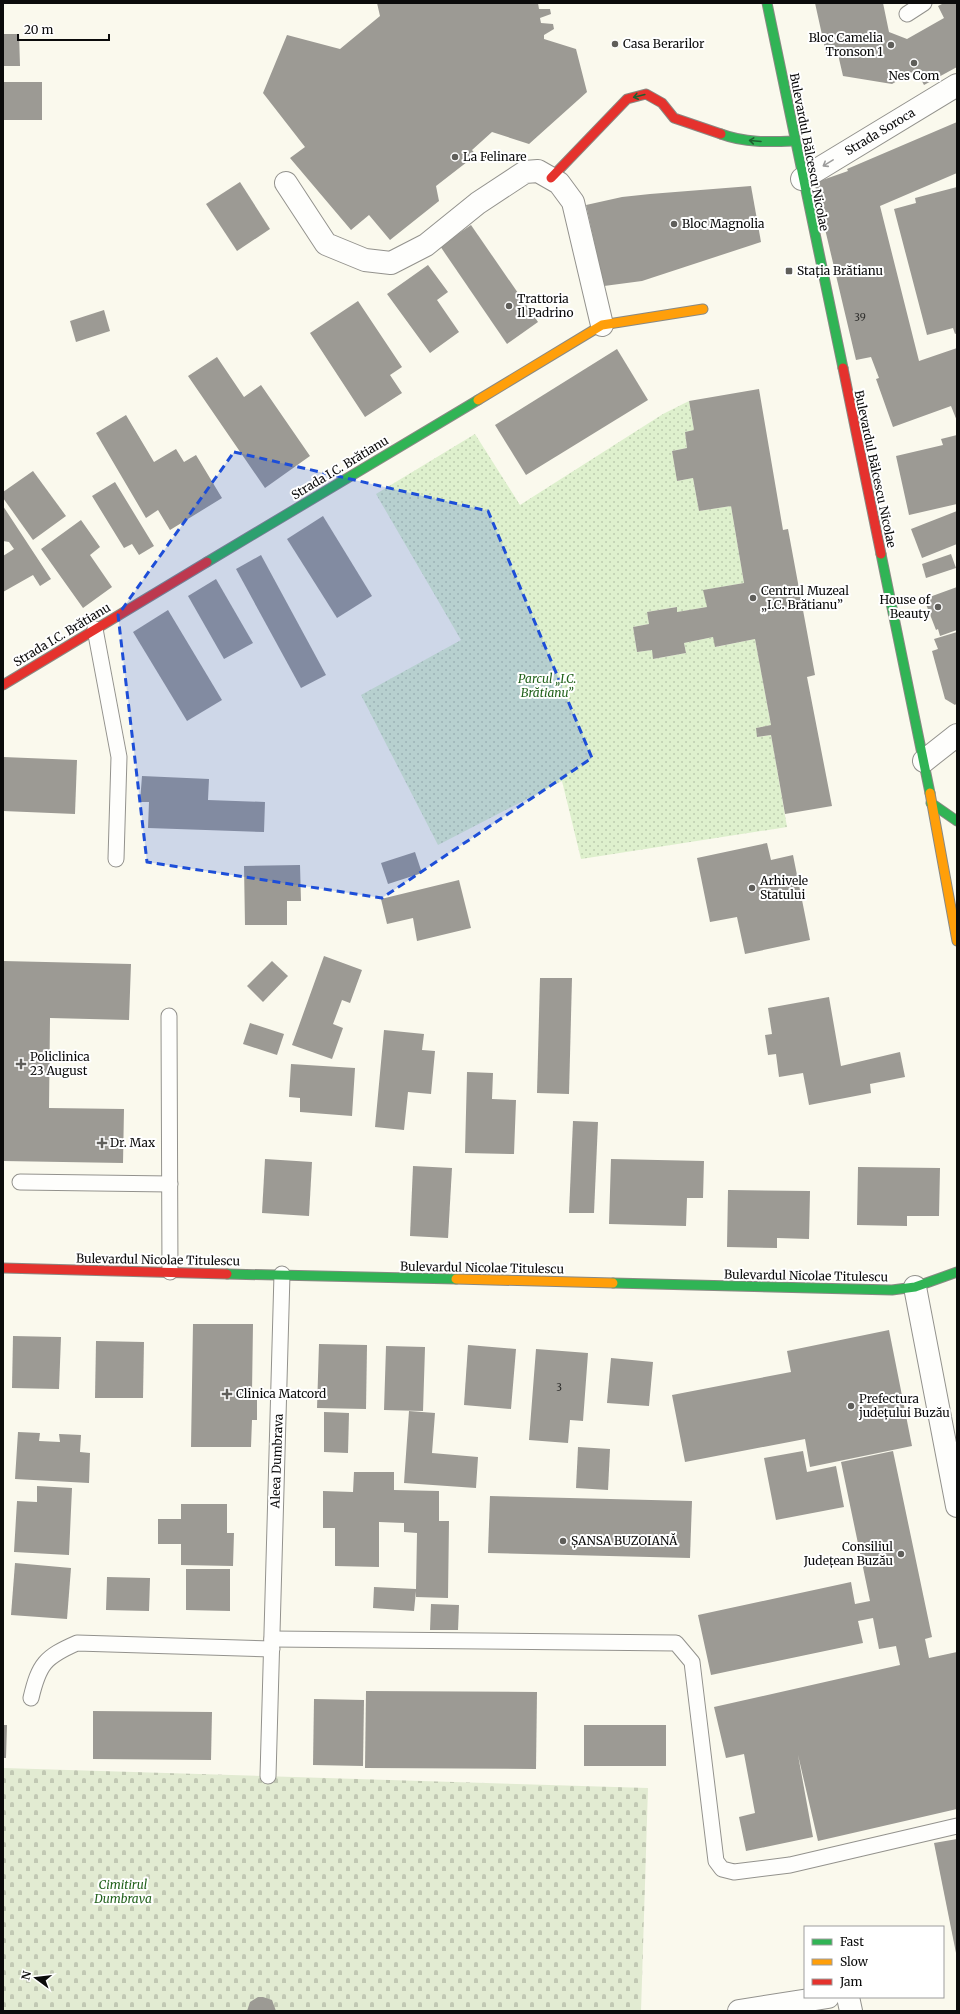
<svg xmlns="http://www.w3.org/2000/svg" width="960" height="2014" viewBox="0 0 960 2014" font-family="Merriweather,serif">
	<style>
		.cemetery { fill: url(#cemetery-stones) }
		.park { fill: url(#park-dots) }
		.building { fill: #9c9a94 }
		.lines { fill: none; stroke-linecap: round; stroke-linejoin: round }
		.lane-casing { stroke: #93928d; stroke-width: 17 }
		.street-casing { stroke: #93928d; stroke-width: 24 }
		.fast-casing { stroke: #898983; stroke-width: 11 }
		.slow-casing { stroke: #898983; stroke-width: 11 }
		.jam-casing { stroke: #898983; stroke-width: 11 }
		.lane { stroke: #fefefc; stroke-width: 15 }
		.street { stroke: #fefefc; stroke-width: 22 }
		.fast { stroke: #30b455; stroke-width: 9 }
		.slow { stroke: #ff9f0a; stroke-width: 9 }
		.jam { stroke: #e5322d; stroke-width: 9 }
		.oneway { stroke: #1e6030 }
		.oneway2 { stroke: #9d9d9c }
		.marked { fill: #1d4ed8; fill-opacity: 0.2; stroke: #1d4ed8; stroke-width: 3; stroke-dasharray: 8 5; stroke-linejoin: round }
		.poi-dot { fill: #5f5e5a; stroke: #fff; stroke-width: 1.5 }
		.labels { text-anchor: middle; stroke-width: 4; stroke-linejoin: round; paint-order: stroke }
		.number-label { font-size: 10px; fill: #2f2f2d }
		.poi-label { font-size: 12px; fill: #0b0b0b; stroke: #fff; text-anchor: start }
		.street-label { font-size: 12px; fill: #0b0b0b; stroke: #fff }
		.park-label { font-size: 12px; font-style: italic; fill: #22621c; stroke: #fff }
	</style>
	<defs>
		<pattern id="cemetery-stones" width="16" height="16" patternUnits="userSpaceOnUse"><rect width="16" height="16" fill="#e2ebd2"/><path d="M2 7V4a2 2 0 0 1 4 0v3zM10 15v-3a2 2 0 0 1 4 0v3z" fill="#c1c8b3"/></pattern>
		<pattern id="park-dots" width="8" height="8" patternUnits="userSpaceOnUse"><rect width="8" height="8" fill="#def0cd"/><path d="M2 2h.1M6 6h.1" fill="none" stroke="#bdccaf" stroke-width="1.8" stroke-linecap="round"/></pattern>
	</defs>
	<rect width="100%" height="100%" fill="#faf9ed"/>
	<polygon class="cemetery" points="3,1768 648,1788 641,2011 3,2011"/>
	<polygon class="park" points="689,401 694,430 685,432 687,448 672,451 677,481 693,478 699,511 731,506 744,583 704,590 707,607 677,612 676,607 647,612 649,624 633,627 637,652 652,650 654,659 686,653 684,643 713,637 716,647 755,639 771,725 756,728 758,737 771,735 787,827 581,859 562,781 438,845 361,695 461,640 376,494 475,434 520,505 663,414"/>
	<g class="building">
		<polygon points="377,3 538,3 539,9 550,9 551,14 540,18 541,23 553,24 554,29 544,35 544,39 576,49 587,92 529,144 492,132 472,150 476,155 436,186 439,201 390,240 369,215 351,230 290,158 305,147 263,93 287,35 340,49 380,16"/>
		<polygon points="815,3 883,3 889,32 907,39 944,18 938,6 944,3 957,3 957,67 924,85 916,70 892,84 843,76 837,50 826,53"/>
		<polygon points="3,34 19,34 20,66 3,66"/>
		<rect x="3" y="82" width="39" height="38"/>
		<polygon points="957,122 957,173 880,206 919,361 957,348 957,421 951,406 893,427 876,379 879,378 871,357 856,360 821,212 823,211 814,183 848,171 847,169"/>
		<polygon points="240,182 270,229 237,251 206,204"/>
		<polygon points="751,186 761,242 642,281 604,286 586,205 622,197 650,194"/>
		<polygon points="957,187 957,333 955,334 953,328 927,335 894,209 916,203 915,198"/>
		<polygon points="471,225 538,322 507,344 440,246"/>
		<polygon points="428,265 448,292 437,300 459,332 430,353 387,294"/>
		<polygon points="358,301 402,367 390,375 402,393 365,417 310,333"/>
		<polygon points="104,310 110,331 76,342 70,321"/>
		<polygon points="617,349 648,400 526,475 495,425"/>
		<polygon points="217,357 244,397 261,385 310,456 265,488 188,376"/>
		<polygon points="759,389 783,530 788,529 815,675 807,677 832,806 785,814 771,735 757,737 756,728 771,725 755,639 715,647 713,637 684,643 686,653 653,659 652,650 637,652 633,627 649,624 647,612 677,607 677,612 707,607 703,590 744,583 731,506 699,511 693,478 677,481 672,451 687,448 685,432 694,430 689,401"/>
		<polygon points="126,415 154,462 176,449 184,462 196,455 222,498 170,530 158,510 146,518 96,433"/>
		<polygon points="957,435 957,504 909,515 896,456 943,445 941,439"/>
		<polygon points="33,471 66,516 33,540 3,498 3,492"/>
		<polygon points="115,482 154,546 139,555 132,544 124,548 92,496"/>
		<polygon points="3,506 51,579 40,586 33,575 3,592 3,556 14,549 9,542 3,541"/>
		<polygon points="957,511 957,544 922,558 911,529"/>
		<polygon points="323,516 372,596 337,618 287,539"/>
		<polygon points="81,520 100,547 90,555 112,587 83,608 41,549"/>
		<polygon points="951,554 956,568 926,578 922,564"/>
		<polygon points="261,555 326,675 301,688 236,569"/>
		<polygon points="216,579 253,643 224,659 188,596"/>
		<polygon points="957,587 957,630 940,636 938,629 936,630 924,599"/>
		<polygon points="168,610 222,700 187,721 133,632"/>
		<polygon points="957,632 957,703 955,705 945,699 932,651 938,649 934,639"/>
		<polygon points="3,757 77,760 75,814 3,811"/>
		<polygon points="142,776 209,779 208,800 265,802 264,832 148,828 149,802 140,802"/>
		<polygon points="767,843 771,860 793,855 810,940 745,954 737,917 710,922 697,858"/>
		<polygon points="415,852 422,873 388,884 381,863"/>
		<polygon points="300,865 301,901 287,901 287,925 245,925 244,866"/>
		<polygon points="459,880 471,928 417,941 413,918 387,924 381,899"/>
		<polygon points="324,956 362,970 350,1003 342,1000 333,1024 343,1028 332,1059 292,1045"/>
		<polygon points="3,961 131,964 129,1020 50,1018 49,1108 124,1109 123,1163 3,1161"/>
		<polygon points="272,961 288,976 263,1002 247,986"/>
		<polygon points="540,978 572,978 569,1094 537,1093"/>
		<polygon points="829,997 841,1066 900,1052 905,1077 870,1084 871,1093 809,1105 803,1073 779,1077 776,1054 768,1055 765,1035 772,1034 768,1008"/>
		<polygon points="250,1023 284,1034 277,1055 243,1044"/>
		<polygon points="384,1030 424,1034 422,1050 435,1051 431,1094 408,1092 404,1130 375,1127"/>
		<polygon points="291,1064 355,1068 352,1116 300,1112 300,1098 289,1097"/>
		<polygon points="467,1072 493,1073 492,1099 516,1100 514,1154 465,1153"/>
		<polygon points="573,1121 598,1122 594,1213 569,1213"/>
		<polygon points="265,1159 312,1162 309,1216 262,1213"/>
		<polygon points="611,1159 704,1161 703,1198 687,1198 686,1226 609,1224"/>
		<polygon points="413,1166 452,1168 448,1238 410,1236"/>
		<polygon points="858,1167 940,1168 939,1216 907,1216 907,1226 857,1225"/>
		<polygon points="728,1190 810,1191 809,1239 777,1238 777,1248 727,1247"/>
		<polygon points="193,1324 253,1324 252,1392 257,1392 257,1420 252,1420 251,1447 191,1447"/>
		<polygon points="889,1330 912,1446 810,1467 805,1439 685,1462 672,1395 791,1372 787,1351"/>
		<polygon points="13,1336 61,1337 59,1389 12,1388"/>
		<polygon points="96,1341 144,1342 143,1398 95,1398"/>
		<polygon points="319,1344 367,1345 366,1409 317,1408"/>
		<polygon points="468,1345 516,1349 511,1409 464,1405"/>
		<polygon points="386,1346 425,1347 423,1411 384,1410"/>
		<polygon points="536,1349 588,1353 583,1421 570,1420 568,1443 529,1440"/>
		<polygon points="611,1358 653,1362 649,1406 607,1403"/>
		<polygon points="409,1411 435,1413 432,1453 478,1457 476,1488 404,1483"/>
		<polygon points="324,1412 349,1413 348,1453 324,1452"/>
		<polygon points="18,1432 40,1433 39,1441 60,1442 59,1434 81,1435 80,1452 90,1453 89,1483 15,1479"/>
		<polygon points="578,1447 610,1449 608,1490 576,1488"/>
		<polygon points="803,1451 807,1472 836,1466 844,1507 776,1520 764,1458"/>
		<polygon points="893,1451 932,1637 925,1639 929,1658 957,1652 957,1809 818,1841 798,1755 813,1837 746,1851 739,1817 755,1813 744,1754 726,1758 714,1707 900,1665 896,1646 879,1649 873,1618 858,1621 863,1643 711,1675 698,1615 851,1582 855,1604 870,1601 841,1462"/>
		<polygon points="354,1472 394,1472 394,1490 439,1491 439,1521 449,1521 448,1598 416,1597 416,1591 414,1611 373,1608 374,1587 416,1589 417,1533 404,1532 404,1523 379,1522 379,1567 335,1566 335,1528 323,1528 323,1491 353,1492"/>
		<polygon points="37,1486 72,1488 69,1555 14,1552 17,1501 37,1502"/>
		<polygon points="490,1496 692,1501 690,1558 488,1553"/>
		<polygon points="181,1504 227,1504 227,1533 234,1533 233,1566 181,1565 181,1544 158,1544 158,1519 181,1519"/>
		<polygon points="15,1563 71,1568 67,1619 11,1615"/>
		<polygon points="186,1569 230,1569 230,1611 186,1610"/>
		<polygon points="107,1577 150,1578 149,1611 106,1610"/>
		<polygon points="431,1604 459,1605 458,1630 430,1630"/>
		<polygon points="366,1691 537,1692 536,1769 365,1768"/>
		<polygon points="314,1699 364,1700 363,1766 313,1765"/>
		<polygon points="93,1711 212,1712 211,1760 93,1759"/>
		<polygon points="3,1725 7,1725 6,1758 3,1758"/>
		<rect x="584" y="1725" width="82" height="41"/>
		<polygon points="957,1839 957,1953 956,1953 934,1843"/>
		<polygon points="258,1997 263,1997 272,2000 276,2011 247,2011 250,2002"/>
	</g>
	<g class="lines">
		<defs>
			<g id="lane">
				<polyline points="907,14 924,3"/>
				<polyline points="95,629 119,757 116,859"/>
				<polyline points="169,1016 170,1272"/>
				<polyline points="20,1182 170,1184"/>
				<polyline points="272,1639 676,1643 692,1662 716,1861 722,1869 734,1872 790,1865 957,1826"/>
				<path d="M31 1698C39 1664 45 1657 77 1643L272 1649"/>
				<polyline points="268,1776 282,1274"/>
			</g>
			<g id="street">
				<polyline points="802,179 957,85"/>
				<polyline points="286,183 326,244 365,260 391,263 426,245 478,203 525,172 538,171 559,183 573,202 602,325"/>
				<polyline points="924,761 957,735"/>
				<polyline points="915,1287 957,1506"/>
				<polyline points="848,1997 851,2011"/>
				<polyline points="739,2011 828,1997"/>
			</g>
			<g id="fast">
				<polyline points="767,3 843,368"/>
				<path d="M721 134C745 143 769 142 794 141"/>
				<polyline points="881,554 930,793"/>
				<polyline points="207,562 478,400"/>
				<polyline points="931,803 957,821"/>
				<polyline points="227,1274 456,1279"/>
				<polyline points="613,1283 892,1290 915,1287 957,1272"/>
			</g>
			<g id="slow">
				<polyline points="478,400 602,325 703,309"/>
				<polyline points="930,793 957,941"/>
				<polyline points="456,1279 613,1283"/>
			</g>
			<g id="jam">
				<polyline points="551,178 627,99 646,94 662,103 674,118 721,134"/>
				<polyline points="843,368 881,554"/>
				<polyline points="3,685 207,562"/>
				<polyline points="3,1268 227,1274"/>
			</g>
		</defs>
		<use href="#lane" class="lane-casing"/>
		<use href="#street" class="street-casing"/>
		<use href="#fast" class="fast-casing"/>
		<use href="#slow" class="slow-casing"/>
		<use href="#jam" class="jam-casing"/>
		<use href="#lane" class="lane"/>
		<use href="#street" class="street"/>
		<use href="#fast" class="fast"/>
		<use href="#slow" class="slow"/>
		<use href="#jam" class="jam"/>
	</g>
	<defs><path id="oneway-shaft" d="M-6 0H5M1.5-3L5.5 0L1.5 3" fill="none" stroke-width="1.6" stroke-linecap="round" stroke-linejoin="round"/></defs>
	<g class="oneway">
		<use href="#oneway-shaft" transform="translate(639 96) rotate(166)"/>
		<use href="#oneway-shaft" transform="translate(755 141) rotate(-175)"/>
	</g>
	<use class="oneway2" href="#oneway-shaft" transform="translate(828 163) rotate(149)"/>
	<path class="marked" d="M234 452 488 511 592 758 382 898 147 862 118 615Z"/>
	<g class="poi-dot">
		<circle cx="615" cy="44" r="4"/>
		<circle cx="891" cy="45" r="4"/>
		<circle cx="914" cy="63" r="4"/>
		<circle cx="455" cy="157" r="4"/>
		<circle cx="674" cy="224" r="4"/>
		<rect x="785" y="267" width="8" height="8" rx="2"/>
		<circle cx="509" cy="306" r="4"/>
		<circle cx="753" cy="598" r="4"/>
		<circle cx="938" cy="607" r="4"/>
		<circle cx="752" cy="888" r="4"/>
		<path d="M19 1058h4v4h4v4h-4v4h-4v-4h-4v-4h4z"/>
		<path d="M100 1137h4v4h4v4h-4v4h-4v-4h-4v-4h4z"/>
		<path d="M225 1388h4v4h4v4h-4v4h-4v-4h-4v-4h4z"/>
		<circle cx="851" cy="1406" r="4"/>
		<circle cx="563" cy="1541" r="4"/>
		<circle cx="901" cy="1554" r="4"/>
	</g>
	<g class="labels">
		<g class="number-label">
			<text x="860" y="321">39</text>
			<text x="559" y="1391">3</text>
		</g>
		<g class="poi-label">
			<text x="883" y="42" text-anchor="end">Bloc Camelia<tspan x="883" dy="14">Tronson 1</tspan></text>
			<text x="623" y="48">Casa Berarilor</text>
			<text x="914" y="80" text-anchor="middle">Nes Com</text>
			<text x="463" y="161">La Felinare</text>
			<text x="682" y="228">Bloc Magnolia</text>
			<text x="797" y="275">Stația Brătianu</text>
			<text x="517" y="303">Trattoria<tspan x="517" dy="14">Il Padrino</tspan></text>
			<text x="761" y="595">Centrul Muzeal<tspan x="761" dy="14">„I.C. Brătianu”</tspan></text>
			<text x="930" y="604" text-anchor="end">House of<tspan x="930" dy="14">Beauty</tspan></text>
			<text x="760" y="885">Arhivele<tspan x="760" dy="14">Statului</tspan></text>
			<text x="30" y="1061">Policlinica<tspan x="30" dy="14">23 August</tspan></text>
			<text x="110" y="1147">Dr. Max</text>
			<text x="236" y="1398">Clinica Matcord</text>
			<text x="859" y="1403">Prefectura<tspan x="859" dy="14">județului Buzău</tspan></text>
			<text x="571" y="1545">ȘANSA BUZOIANĂ</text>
			<text x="893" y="1551" text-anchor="end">Consiliul<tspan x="893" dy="14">Județean Buzău</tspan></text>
		</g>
		<g class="street-label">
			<text transform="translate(880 132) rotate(-31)" y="4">Strada Soroca</text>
			<text transform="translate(809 152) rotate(79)" y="4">Bulevardul Bălcescu Nicolae</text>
			<text transform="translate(340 468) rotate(-31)" y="4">Strada I.C. Brătianu</text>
			<text transform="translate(875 469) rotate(78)" y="4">Bulevardul Bălcescu Nicolae</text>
			<text transform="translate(62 635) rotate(-31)" y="4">Strada I.C. Brătianu</text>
			<text transform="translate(158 1260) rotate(1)" y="4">Bulevardul Nicolae Titulescu</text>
			<text transform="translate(482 1268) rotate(1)" y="4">Bulevardul Nicolae Titulescu</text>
			<text transform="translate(806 1276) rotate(1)" y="4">Bulevardul Nicolae Titulescu</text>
			<text transform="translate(277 1461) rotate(-88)" y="4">Aleea Dumbrava</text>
		</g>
		<g class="park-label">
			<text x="547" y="683">Parcul „I.C.<tspan x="547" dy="14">Brătianu”</tspan></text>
			<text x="123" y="1889">Cimitirul<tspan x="123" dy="14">Dumbrava</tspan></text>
		</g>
	</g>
	<rect width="960" height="2014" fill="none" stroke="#0b0b0b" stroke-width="8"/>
	<rect x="804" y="1926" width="140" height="72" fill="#ffffff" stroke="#9d9d9d"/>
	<rect x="812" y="1939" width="20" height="6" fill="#30b455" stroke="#9d9d9d"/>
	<text x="840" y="1946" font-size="12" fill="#0b0b0b">Fast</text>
	<rect x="812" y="1959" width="20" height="6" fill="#ff9f0a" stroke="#9d9d9d"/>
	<text x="840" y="1966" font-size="12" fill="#0b0b0b">Slow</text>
	<rect x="812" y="1979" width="20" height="6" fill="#e5322d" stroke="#9d9d9d"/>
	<text x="840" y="1986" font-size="12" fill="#0b0b0b">Jam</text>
	<g transform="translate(36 1978) rotate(285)" stroke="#ffffff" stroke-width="3" paint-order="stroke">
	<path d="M0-3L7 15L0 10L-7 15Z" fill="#0b0b0b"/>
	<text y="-6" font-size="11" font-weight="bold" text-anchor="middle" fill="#0b0b0b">N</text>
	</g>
	<path d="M18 34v6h91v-6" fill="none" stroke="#0b0b0b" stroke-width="2"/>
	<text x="24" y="34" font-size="12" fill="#0b0b0b" stroke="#ffffff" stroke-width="3" paint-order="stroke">20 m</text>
</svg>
